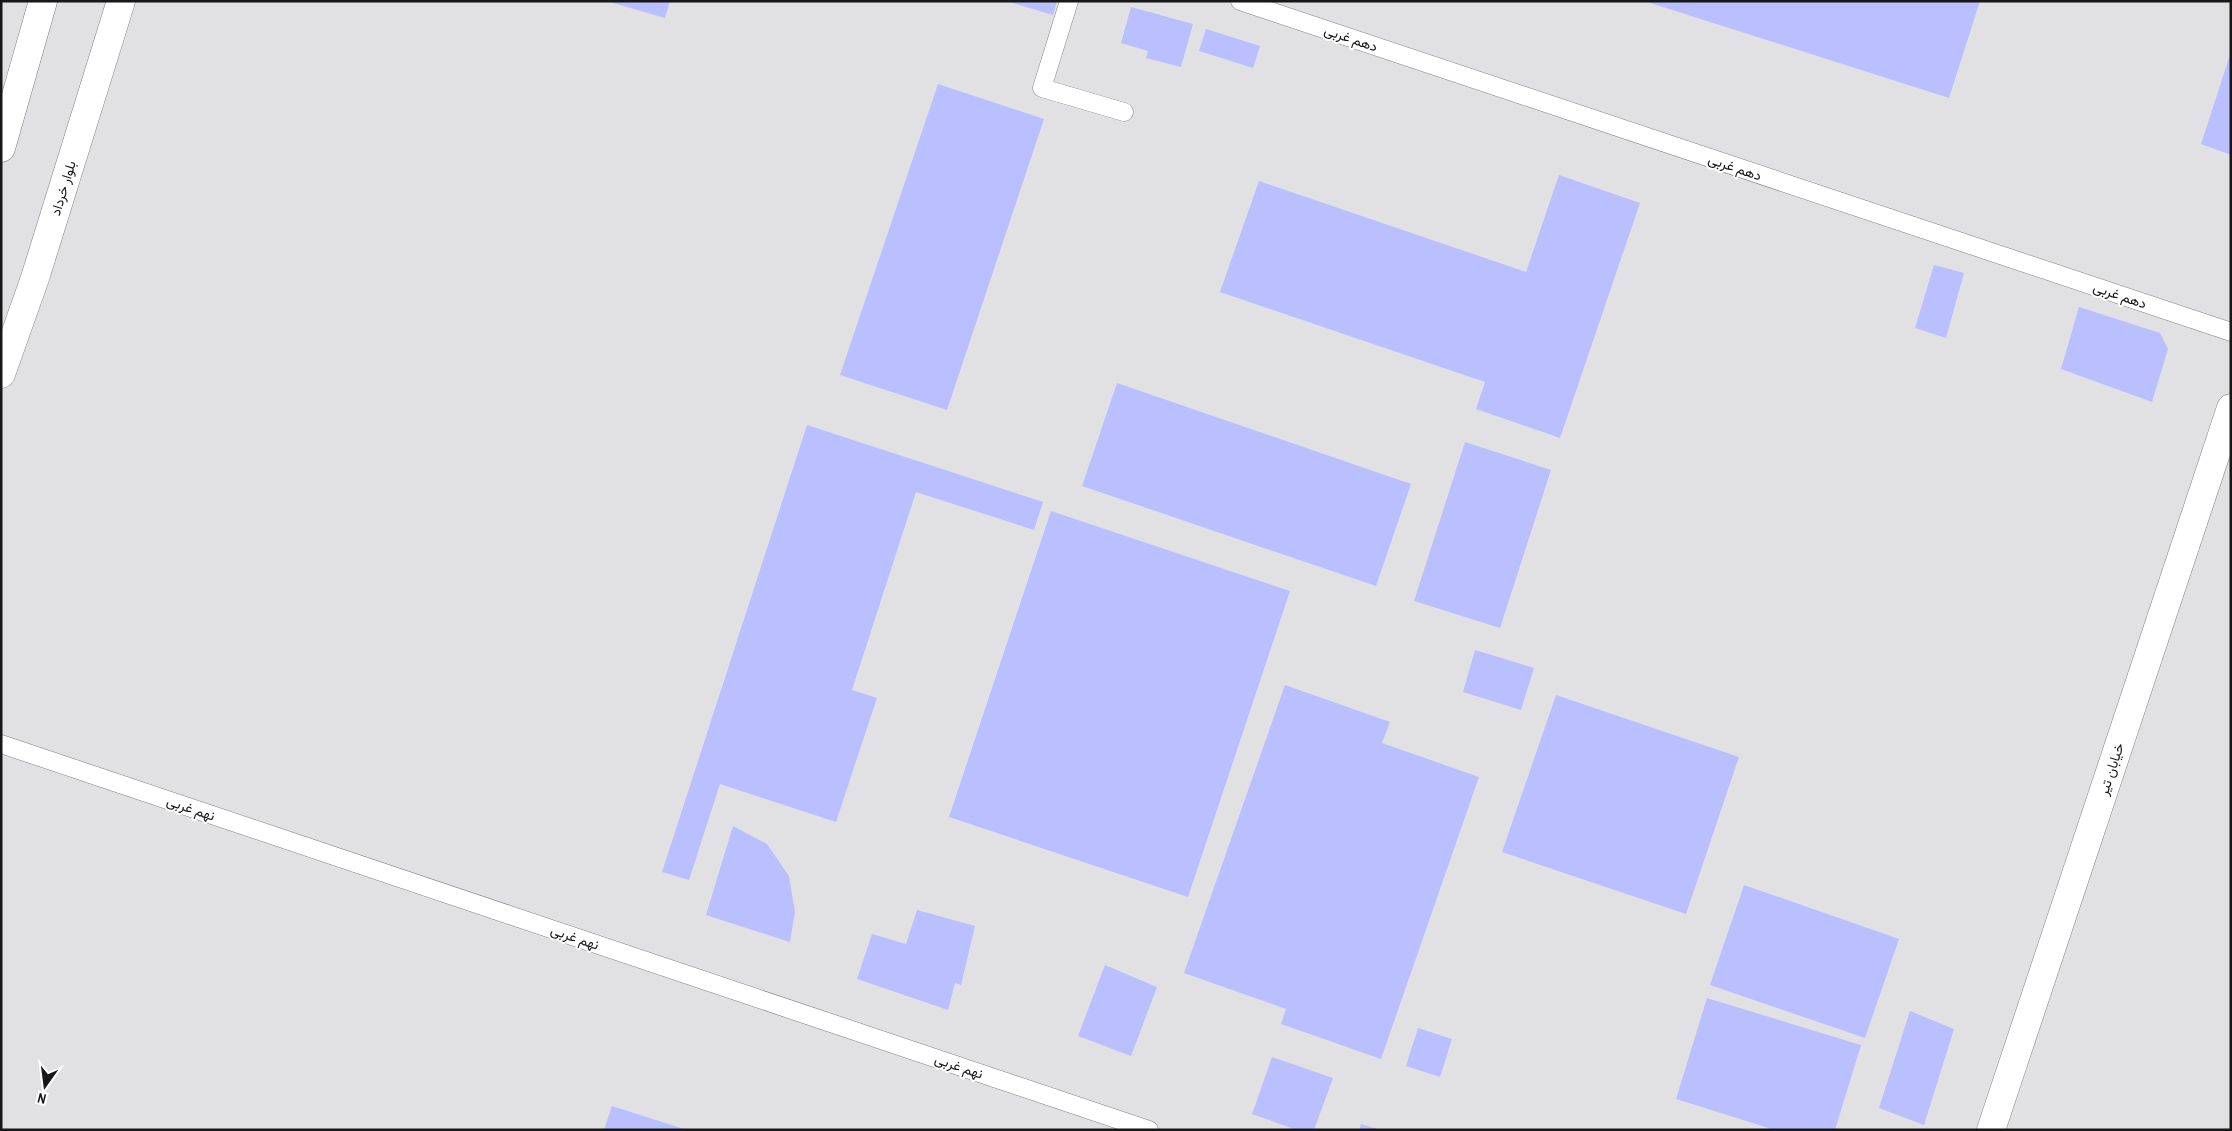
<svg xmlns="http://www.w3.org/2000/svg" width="2232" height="1131" viewBox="0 0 2232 1131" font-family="'Archivo Narrow',Vazirmatn,sans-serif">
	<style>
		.building { fill: #babfff }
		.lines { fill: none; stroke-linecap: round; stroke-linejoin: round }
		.service-casing { stroke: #7f8082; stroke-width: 19 }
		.minor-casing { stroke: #7f8082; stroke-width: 29 }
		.service { stroke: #fff; stroke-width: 18 }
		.minor { stroke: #fff; stroke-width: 28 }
		.labels { text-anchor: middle; stroke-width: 4; stroke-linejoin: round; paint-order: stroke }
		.street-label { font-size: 14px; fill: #171718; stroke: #fff }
	</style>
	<rect width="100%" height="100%" fill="#e1e1e4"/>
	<g class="building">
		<polygon points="606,1 670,1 665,18"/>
		<polygon points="1006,1 1057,1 1053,15"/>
		<polygon points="1644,1 1980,1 1949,98"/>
		<polygon points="1131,7 1193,24 1181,67 1146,58 1148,51 1121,43"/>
		<polygon points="1206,29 1260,46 1253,68 1199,51"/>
		<polygon points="2230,55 2231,55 2231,155 2201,144"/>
		<polygon points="938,84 1044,119 947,410 840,375"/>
		<polygon points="1559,175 1640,203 1560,438 1476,409 1485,382 1220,292 1259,181 1526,272"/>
		<polygon points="1934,265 1964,273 1946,338 1915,328"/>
		<polygon points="2079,307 2160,333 2168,349 2152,402 2061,369"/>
		<polygon points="1117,383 1411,484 1376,586 1082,486"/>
		<polygon points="807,425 1043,502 1034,530 916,492 852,690 877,698 836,822 720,784 689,880 662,872"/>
		<polygon points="1465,442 1551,470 1500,628 1414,601"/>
		<polygon points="1051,511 1290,591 1188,897 949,817"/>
		<polygon points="1475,650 1534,668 1521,710 1463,692"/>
		<polygon points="1285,685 1390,722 1382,743 1479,777 1381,1059 1281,1024 1286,1009 1184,973"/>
		<polygon points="1556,695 1739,757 1686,914 1502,852"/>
		<polygon points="733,826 767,844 789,876 795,912 790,942 706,915"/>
		<polygon points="1744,885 1899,939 1865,1038 1710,985"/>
		<polygon points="917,910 975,926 961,985 955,983 948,1010 857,979 872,934 906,944"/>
		<polygon points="1105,965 1157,987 1131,1056 1078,1036"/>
		<polygon points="1707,998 1861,1045 1835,1130 1775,1130 1676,1099"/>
		<polygon points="1910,1011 1954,1029 1924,1125 1879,1108"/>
		<polygon points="1418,1028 1452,1039 1440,1077 1406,1066"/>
		<polygon points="1272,1057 1333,1078 1314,1130 1297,1130 1252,1114"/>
		<polygon points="612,1106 684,1129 684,1130 604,1130"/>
		<polygon points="1361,1124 1377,1129 1377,1130 1359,1130"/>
	</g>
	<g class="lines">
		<defs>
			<g id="service">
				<polyline points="1069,1 1042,88 1124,112"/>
				<polyline points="1240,1 2231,332"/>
				<polyline points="1,744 1149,1130"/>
			</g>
			<g id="minor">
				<polyline points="1,148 43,1"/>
				<polyline points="1,374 35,278 121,1"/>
				<polyline points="1991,1130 2231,408"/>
			</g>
		</defs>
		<use href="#service" class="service-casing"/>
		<use href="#minor" class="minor-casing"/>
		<use href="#service" class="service"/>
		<use href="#minor" class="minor"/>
	</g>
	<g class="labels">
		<g class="street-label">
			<text transform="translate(1351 38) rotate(19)" y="5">دهم غربی</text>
			<text transform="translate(1735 167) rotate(19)" y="5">دهم غربی</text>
			<text transform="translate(63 188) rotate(-73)" y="5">بلوار خرداد</text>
			<text transform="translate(2120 295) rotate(19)" y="5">دهم غربی</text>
			<text transform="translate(2111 769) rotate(-72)" y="5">خیابان تیر</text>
			<text transform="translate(191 808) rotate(19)" y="5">نهم غربی</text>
			<text transform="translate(575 937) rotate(19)" y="5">نهم غربی</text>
			<text transform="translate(959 1066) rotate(19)" y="5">نهم غربی</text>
		</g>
	</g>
	<rect width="2232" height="1131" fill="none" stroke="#171718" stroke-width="5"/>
	<g transform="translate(45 1086) rotate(194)" stroke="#ffffff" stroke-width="4" paint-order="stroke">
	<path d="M0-4L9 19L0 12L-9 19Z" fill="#171718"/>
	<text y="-8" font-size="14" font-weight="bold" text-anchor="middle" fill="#171718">N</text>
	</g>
</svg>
